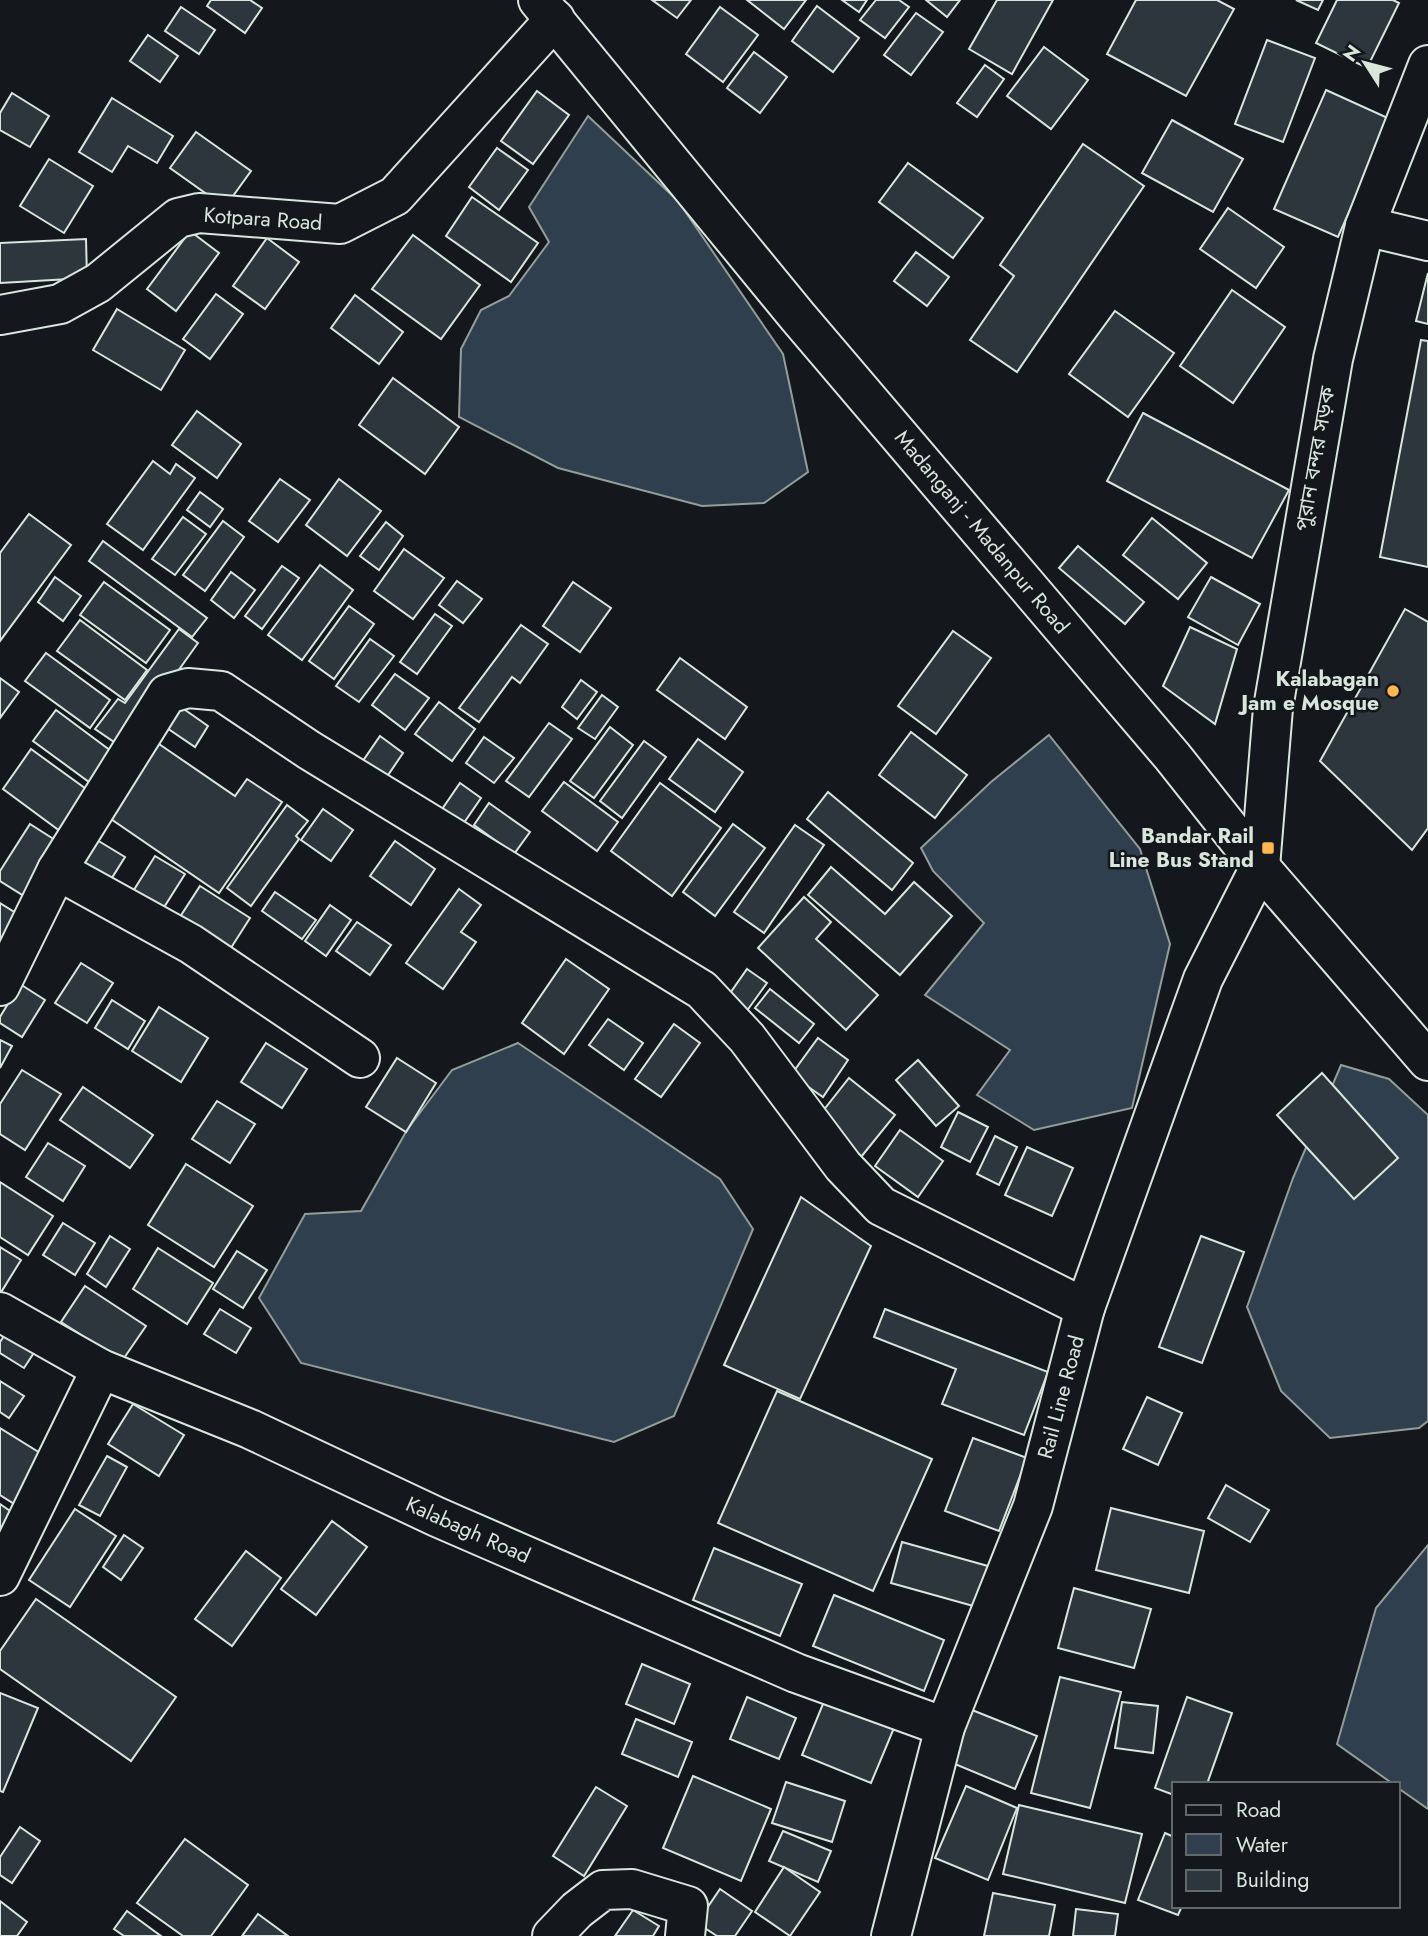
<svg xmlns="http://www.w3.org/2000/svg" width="1428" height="1936" viewBox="0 0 1428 1936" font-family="Jost,'Noto Sans Bengali',sans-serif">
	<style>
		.water { fill: #2f3f4d; stroke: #939e99; stroke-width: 2 }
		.building { fill: #2c363c; stroke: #d8e6dc; stroke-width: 2 }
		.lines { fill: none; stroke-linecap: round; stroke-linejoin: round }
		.minor-casing { stroke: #d8e6dc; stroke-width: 42 }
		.tertiary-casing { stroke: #d8e6dc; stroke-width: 42 }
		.primary-casing { stroke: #d8e6dc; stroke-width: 42 }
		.minor { stroke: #14181c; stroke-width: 38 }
		.tertiary { stroke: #14181c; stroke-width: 38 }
		.primary { stroke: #14181c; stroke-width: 38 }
		.poi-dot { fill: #ffb74d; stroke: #14181c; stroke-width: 2.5 }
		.labels { text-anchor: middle; stroke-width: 5; stroke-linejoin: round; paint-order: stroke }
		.street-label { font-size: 21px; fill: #d8e6dc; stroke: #14181c }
		.poi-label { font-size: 21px; font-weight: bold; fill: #d8e6dc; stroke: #14181c; text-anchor: end }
	</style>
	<rect width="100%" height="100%" fill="#14181c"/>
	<g class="water">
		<polygon points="588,116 678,201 783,354 808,472 764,503 702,506 558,468 459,417 461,349 481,310 509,296 549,242 529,207"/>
		<polygon points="1049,735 1140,849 1170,944 1132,1108 1034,1130 977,1095 1010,1050 925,995 984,923 933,871 921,848 991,782"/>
		<polygon points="518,1043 720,1179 753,1229 674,1416 614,1442 301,1363 259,1298 305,1214 361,1211 407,1130 452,1070"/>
		<polygon points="1341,1065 1389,1079 1428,1115 1428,1421 1419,1428 1330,1438 1281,1391 1247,1307 1293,1178"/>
		<polygon points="1428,1545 1428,1809 1398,1788 1398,1784 1393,1784 1337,1744 1376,1608"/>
	</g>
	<g class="building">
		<polygon points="211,0 250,0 262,8 245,33 207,6"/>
		<polygon points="652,0 691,0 677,18"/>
		<polygon points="747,0 806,0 784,29"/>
		<polygon points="842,0 867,0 859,12"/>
		<polygon points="876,0 899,0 909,7 885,38 860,20"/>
		<polygon points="926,0 960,0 947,17"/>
		<polygon points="997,0 1053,0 1012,74 969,49"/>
		<polygon points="1136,0 1217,0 1234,9 1186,96 1107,54"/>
		<polygon points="1296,0 1323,0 1318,10"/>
		<polygon points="1337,0 1393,0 1399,3 1367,68 1316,43"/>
		<polygon points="817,6 859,38 833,72 792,41"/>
		<polygon points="181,7 215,30 199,54 165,31"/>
		<polygon points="720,7 758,35 723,82 686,54"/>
		<polygon points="916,13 943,32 911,75 884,55"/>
		<polygon points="148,35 178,56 160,82 130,61"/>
		<polygon points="1267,40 1315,58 1283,142 1235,124"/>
		<polygon points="1044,47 1088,80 1051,129 1007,96"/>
		<polygon points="754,52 787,77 760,113 727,88"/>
		<polygon points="985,65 1004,79 977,117 957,103"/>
		<polygon points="1326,90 1390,119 1338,237 1274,209"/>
		<polygon points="537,91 569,115 533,164 501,141"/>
		<polygon points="12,93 49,116 30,147 0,130 0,113"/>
		<polygon points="112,98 173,136 157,163 128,146 112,172 79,152"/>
		<polygon points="1172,120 1243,159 1213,212 1142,173"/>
		<polygon points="196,132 251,171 225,207 170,168"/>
		<polygon points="1083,144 1144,186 1017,372 970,340 1014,276 1000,265"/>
		<polygon points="497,148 528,170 499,210 469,187"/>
		<polygon points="49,159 93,186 64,233 20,206"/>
		<polygon points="908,163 983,218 953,258 879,202"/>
		<polygon points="472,197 538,243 511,282 446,236"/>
		<polygon points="1228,208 1284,247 1256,288 1200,249"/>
		<polygon points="190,231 219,253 176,311 147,289"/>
		<polygon points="413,235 480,285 441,339 372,289"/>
		<polygon points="267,238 299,262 265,309 233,286"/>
		<polygon points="86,239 87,278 0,283 0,243"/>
		<polygon points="916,252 949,277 927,306 894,281"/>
		<polygon points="1428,273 1428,324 1416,321"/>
		<polygon points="1232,290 1285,327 1233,403 1180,366"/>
		<polygon points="216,294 243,314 210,359 183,339"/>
		<polygon points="355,295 403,332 379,364 331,328"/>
		<polygon points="117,309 185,350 161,390 93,350"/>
		<polygon points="1115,311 1174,353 1128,417 1069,374"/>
		<polygon points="1421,340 1428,341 1428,567 1380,557"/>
		<polygon points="393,378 459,427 425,474 359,425"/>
		<polygon points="197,411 241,444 217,478 172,445"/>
		<polygon points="1143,413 1289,490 1252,558 1107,481"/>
		<polygon points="153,461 170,474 176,464 195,478 143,550 107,524"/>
		<polygon points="280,479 310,500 278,542 249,521"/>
		<polygon points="339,479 381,511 347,556 306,525"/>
		<polygon points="200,492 223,509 210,527 187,510"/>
		<polygon points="29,514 71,545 0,641 0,553"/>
		<polygon points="183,517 206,534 175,575 152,559"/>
		<polygon points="1152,518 1207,563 1178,599 1123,555"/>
		<polygon points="223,521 244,537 205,591 183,575"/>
		<polygon points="386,522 403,536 379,570 360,556"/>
		<polygon points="103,541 207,618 192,637 89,561"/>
		<polygon points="1078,546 1144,602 1125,624 1059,568"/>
		<polygon points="404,549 444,578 413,619 374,591"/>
		<polygon points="320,565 353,590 302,660 268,635"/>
		<polygon points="282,566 299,578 262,629 245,616"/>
		<polygon points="231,572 255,590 234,618 211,600"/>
		<polygon points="55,577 81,596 63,621 38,602"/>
		<polygon points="1211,577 1260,604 1238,645 1188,617"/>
		<polygon points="457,581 482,599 463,623 439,605"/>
		<polygon points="104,582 170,630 146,663 80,615"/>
		<polygon points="573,582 611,608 580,652 543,626"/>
		<polygon points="349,606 374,624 334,679 309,661"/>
		<polygon points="1405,609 1428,622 1428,828 1412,850 1320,761"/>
		<polygon points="435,614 452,626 417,674 400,662"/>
		<polygon points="80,620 147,670 125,700 57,651"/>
		<polygon points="521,625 548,644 520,683 512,677 479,722 459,708"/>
		<polygon points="1190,627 1237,649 1215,724 1163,686"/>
		<polygon points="179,629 198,643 123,748 95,729 118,699 125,703"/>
		<polygon points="953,631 991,658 936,734 898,706"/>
		<polygon points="370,639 394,656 359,702 336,686"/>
		<polygon points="46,653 110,700 90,728 25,681"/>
		<polygon points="680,658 747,707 725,739 657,690"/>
		<polygon points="395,674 429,698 405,730 372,705"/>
		<polygon points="0,678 19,692 0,718"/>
		<polygon points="581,680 597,692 577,719 562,707"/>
		<polygon points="602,695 618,707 595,739 578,728"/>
		<polygon points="439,702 475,729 452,761 415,734"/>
		<polygon points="178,705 208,726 195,747 164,726"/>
		<polygon points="56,710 111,751 89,782 33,741"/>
		<polygon points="549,723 572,739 529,797 506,781"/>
		<polygon points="610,727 633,745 594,798 570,781"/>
		<polygon points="911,732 967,775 935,818 879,775"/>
		<polygon points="380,736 403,753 382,784 358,768"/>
		<polygon points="484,737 514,758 494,783 466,763"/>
		<polygon points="698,739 743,772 715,812 669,779"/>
		<polygon points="644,741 666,757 622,818 600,801"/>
		<polygon points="159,744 235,796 247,779 282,802 219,893 108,817"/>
		<polygon points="31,749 93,794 64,834 3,789"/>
		<polygon points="564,782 618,822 597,851 542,811"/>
		<polygon points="460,783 481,798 459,830 438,815"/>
		<polygon points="660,783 721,828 672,896 611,851"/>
		<polygon points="828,792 913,863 892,890 807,819"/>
		<polygon points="489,803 530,832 514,854 474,825"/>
		<polygon points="287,805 308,821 296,836 299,839 251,906 227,888"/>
		<polygon points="323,809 353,830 331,861 301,840"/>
		<polygon points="30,824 66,847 32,901 0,881 0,871"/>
		<polygon points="733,824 765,848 715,916 683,892"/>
		<polygon points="795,825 824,845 764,933 734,912"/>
		<polygon points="92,837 125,857 103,892 71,872"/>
		<polygon points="395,841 435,869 411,905 370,876"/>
		<polygon points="155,856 185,874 161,912 132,893"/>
		<polygon points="831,867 885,914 914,882 952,916 900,975 808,895"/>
		<polygon points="200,886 250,918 229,951 178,920"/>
		<polygon points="459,889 481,905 461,932 476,942 443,989 406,963"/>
		<polygon points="275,892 316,920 302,939 262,911"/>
		<polygon points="804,897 831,922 816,939 878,995 846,1030 758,948"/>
		<polygon points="0,903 24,918 0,955"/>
		<polygon points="330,905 351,920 326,956 305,941"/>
		<polygon points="357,922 391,945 370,975 336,951"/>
		<polygon points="566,959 609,989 564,1054 522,1023"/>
		<polygon points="81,963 113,983 87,1023 55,1003"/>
		<polygon points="747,969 767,983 746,1012 726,999"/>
		<polygon points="20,984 45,1000 22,1037 0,1023 0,1017"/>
		<polygon points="770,989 814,1024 799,1043 755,1008"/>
		<polygon points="112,1000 145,1021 128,1049 95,1028"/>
		<polygon points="159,1007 208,1038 181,1082 132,1051"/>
		<polygon points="608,1019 643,1043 624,1070 589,1045"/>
		<polygon points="674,1024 700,1043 661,1097 635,1079"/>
		<polygon points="818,1038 848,1060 823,1097 791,1075"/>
		<polygon points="0,1040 12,1046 0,1068"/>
		<polygon points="266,1043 307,1069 282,1108 241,1082"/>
		<polygon points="397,1058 436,1083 406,1132 366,1107"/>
		<polygon points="918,1060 959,1106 936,1126 896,1080"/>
		<polygon points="22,1070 61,1094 25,1150 0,1134 0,1104"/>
		<polygon points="1322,1073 1398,1158 1354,1199 1277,1115"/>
		<polygon points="849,1078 895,1115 861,1157 815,1121"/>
		<polygon points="83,1087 153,1135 130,1168 60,1120"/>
		<polygon points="217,1101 255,1124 230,1163 192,1139"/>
		<polygon points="958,1112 988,1127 970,1162 941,1147"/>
		<polygon points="900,1130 943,1161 918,1197 875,1166"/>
		<polygon points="995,1136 1017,1147 999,1185 977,1174"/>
		<polygon points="48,1143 85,1166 63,1201 26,1177"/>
		<polygon points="1027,1147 1073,1168 1052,1216 1005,1195"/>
		<polygon points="186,1164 253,1206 214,1267 148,1225"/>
		<polygon points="0,1182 53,1216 28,1255 0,1237"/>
		<polygon points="801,1197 871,1246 800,1399 724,1365"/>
		<polygon points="63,1223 95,1243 75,1275 43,1255"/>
		<polygon points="110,1236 130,1249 106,1287 87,1274"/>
		<polygon points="1201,1236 1244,1252 1202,1363 1159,1347"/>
		<polygon points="0,1247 21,1260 0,1294"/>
		<polygon points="158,1248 213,1283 187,1324 133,1289"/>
		<polygon points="237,1251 267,1270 243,1308 213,1289"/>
		<polygon points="85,1286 146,1326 122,1361 61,1322"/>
		<polygon points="220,1309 251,1328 236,1353 204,1334"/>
		<polygon points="885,1309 1048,1372 1024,1435 942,1404 956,1369 874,1337"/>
		<polygon points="10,1327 39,1345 24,1368 0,1353 0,1342"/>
		<polygon points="0,1381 24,1396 9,1418 0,1412"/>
		<polygon points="777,1391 932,1459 873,1591 718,1523"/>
		<polygon points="1147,1397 1182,1413 1158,1465 1123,1449"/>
		<polygon points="133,1404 184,1435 159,1476 108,1444"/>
		<polygon points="0,1428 45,1456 16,1505 0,1495"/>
		<polygon points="973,1438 1027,1458 999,1531 945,1511"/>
		<polygon points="107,1456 127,1467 100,1516 79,1505"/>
		<polygon points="1226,1485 1269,1510 1250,1542 1208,1518"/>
		<polygon points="0,1504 13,1513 0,1532"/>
		<polygon points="1111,1508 1204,1531 1189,1593 1096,1570"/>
		<polygon points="75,1509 116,1536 70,1607 29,1580"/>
		<polygon points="332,1521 367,1547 316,1615 281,1589"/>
		<polygon points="124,1535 143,1548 121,1580 103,1567"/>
		<polygon points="902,1542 995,1568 984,1609 891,1583"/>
		<polygon points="714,1548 802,1584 780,1636 693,1600"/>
		<polygon points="246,1551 281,1578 232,1646 195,1619"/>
		<polygon points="1074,1588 1151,1609 1134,1668 1058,1648"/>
		<polygon points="834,1595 944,1640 924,1691 813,1646"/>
		<polygon points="36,1599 176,1697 131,1761 0,1669 0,1651"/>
		<polygon points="642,1664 690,1684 674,1724 626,1704"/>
		<polygon points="1060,1677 1121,1692 1090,1808 1031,1793"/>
		<polygon points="0,1693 38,1708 3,1792 0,1791"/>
		<polygon points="747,1697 796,1718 779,1759 730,1739"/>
		<polygon points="1187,1697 1232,1713 1207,1784 1174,1784 1174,1795 1155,1788"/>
		<polygon points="825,1699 894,1728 871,1783 802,1755"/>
		<polygon points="1122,1702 1158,1706 1153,1753 1115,1748"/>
		<polygon points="972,1710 1037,1736 1015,1789 950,1762"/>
		<polygon points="636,1719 692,1742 678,1777 622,1754"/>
		<polygon points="693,1776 771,1809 741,1881 663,1848"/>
		<polygon points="786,1782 845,1801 832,1842 772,1823"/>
		<polygon points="966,1786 1017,1808 988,1880 935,1858"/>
		<polygon points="596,1787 627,1806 584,1876 553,1856"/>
		<polygon points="1019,1805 1142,1834 1125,1903 1003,1874"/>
		<polygon points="20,1827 40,1841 12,1883 0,1875 0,1857"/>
		<polygon points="783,1831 831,1851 818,1882 769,1861"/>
		<polygon points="1165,1833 1174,1837 1174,1906 1182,1906 1178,1915 1138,1900"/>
		<polygon points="185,1839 248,1885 211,1936 183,1936 137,1903"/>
		<polygon points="784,1867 820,1892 790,1936 755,1912"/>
		<polygon points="720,1889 752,1911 735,1936 717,1936 697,1923"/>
		<polygon points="993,1893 1055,1905 1049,1936 984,1936"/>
		<polygon points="0,1901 27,1922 17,1936 0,1936"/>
		<polygon points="1076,1909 1118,1914 1115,1936 1073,1936"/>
		<polygon points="633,1910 659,1926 653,1936 615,1936"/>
		<polygon points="127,1911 161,1936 124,1936 114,1929"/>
		<polygon points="258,1914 288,1936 242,1936"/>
	</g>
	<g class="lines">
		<defs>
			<g id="minor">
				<polyline points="1365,226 1428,241"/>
				<polyline points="0,315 60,304 98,283 178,218 199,213 340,224 395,196 555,19"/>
				<polyline points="57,870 191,944 360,1058"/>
				<polyline points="0,986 57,870 167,694 188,688 221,691 309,750 702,990 747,1038 843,1166 881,1206 1085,1308"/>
				<polyline points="0,1312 101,1369 250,1429 437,1517 796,1673 945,1727"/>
				<polyline points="0,1576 101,1369"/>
				<polyline points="552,1936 577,1910 603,1890 632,1889 688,1906 685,1936"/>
			</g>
			<polyline id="tertiary" points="891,1936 945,1727 1033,1506 1085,1308 1203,979 1260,867 1273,708 1333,359 1365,226 1428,65"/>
			<polyline id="primary" points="538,0 798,317 1172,756 1260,867 1428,1061"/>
		</defs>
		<use href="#minor" class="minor-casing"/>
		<use href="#tertiary" class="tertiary-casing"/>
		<use href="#primary" class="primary-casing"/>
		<use href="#minor" class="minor"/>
		<use href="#tertiary" class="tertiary"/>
		<use href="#primary" class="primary"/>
	</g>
	<g class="poi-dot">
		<circle cx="1393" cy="691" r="7"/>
		<rect x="1261" y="841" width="14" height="14" rx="3.5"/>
	</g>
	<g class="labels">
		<g class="street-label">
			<text transform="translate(263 219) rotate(4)" y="7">Kotpara Road</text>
			<text transform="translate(1315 459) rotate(-80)" y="7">পুরান বন্দর সড়ক</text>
			<text transform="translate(982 532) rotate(50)" y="7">Madanganj - Madanpur Road</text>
			<text transform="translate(1061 1397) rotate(-75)" y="7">Rail Line Road</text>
			<text transform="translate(468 1530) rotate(24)" y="7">Kalabagh Road</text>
		</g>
		<g class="poi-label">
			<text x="1379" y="686">Kalabagan<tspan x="1379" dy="24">Jam e Mosque</tspan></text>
			<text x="1254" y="843">Bandar Rail<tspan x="1254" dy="24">Line Bus Stand</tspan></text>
		</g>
	</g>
	<rect x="1172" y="1782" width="228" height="126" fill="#14181c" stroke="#626a69" stroke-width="2"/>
	<rect x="1186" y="1805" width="35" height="10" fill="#14181c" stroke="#626a69" stroke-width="2"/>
	<text x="1236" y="1817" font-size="21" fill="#d8e6dc">Road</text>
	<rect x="1186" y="1834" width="35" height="21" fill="#2f3f4d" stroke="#626a69" stroke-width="2"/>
	<text x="1236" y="1852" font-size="21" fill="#d8e6dc">Water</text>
	<rect x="1186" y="1870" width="35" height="21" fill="#2c363c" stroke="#626a69" stroke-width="2"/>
	<text x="1236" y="1887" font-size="21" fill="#d8e6dc">Building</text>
	<g transform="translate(1365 63) rotate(306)" stroke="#14181c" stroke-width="5" paint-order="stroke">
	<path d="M0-5L12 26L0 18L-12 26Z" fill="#d8e6dc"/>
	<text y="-10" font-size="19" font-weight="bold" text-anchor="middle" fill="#d8e6dc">N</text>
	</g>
</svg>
